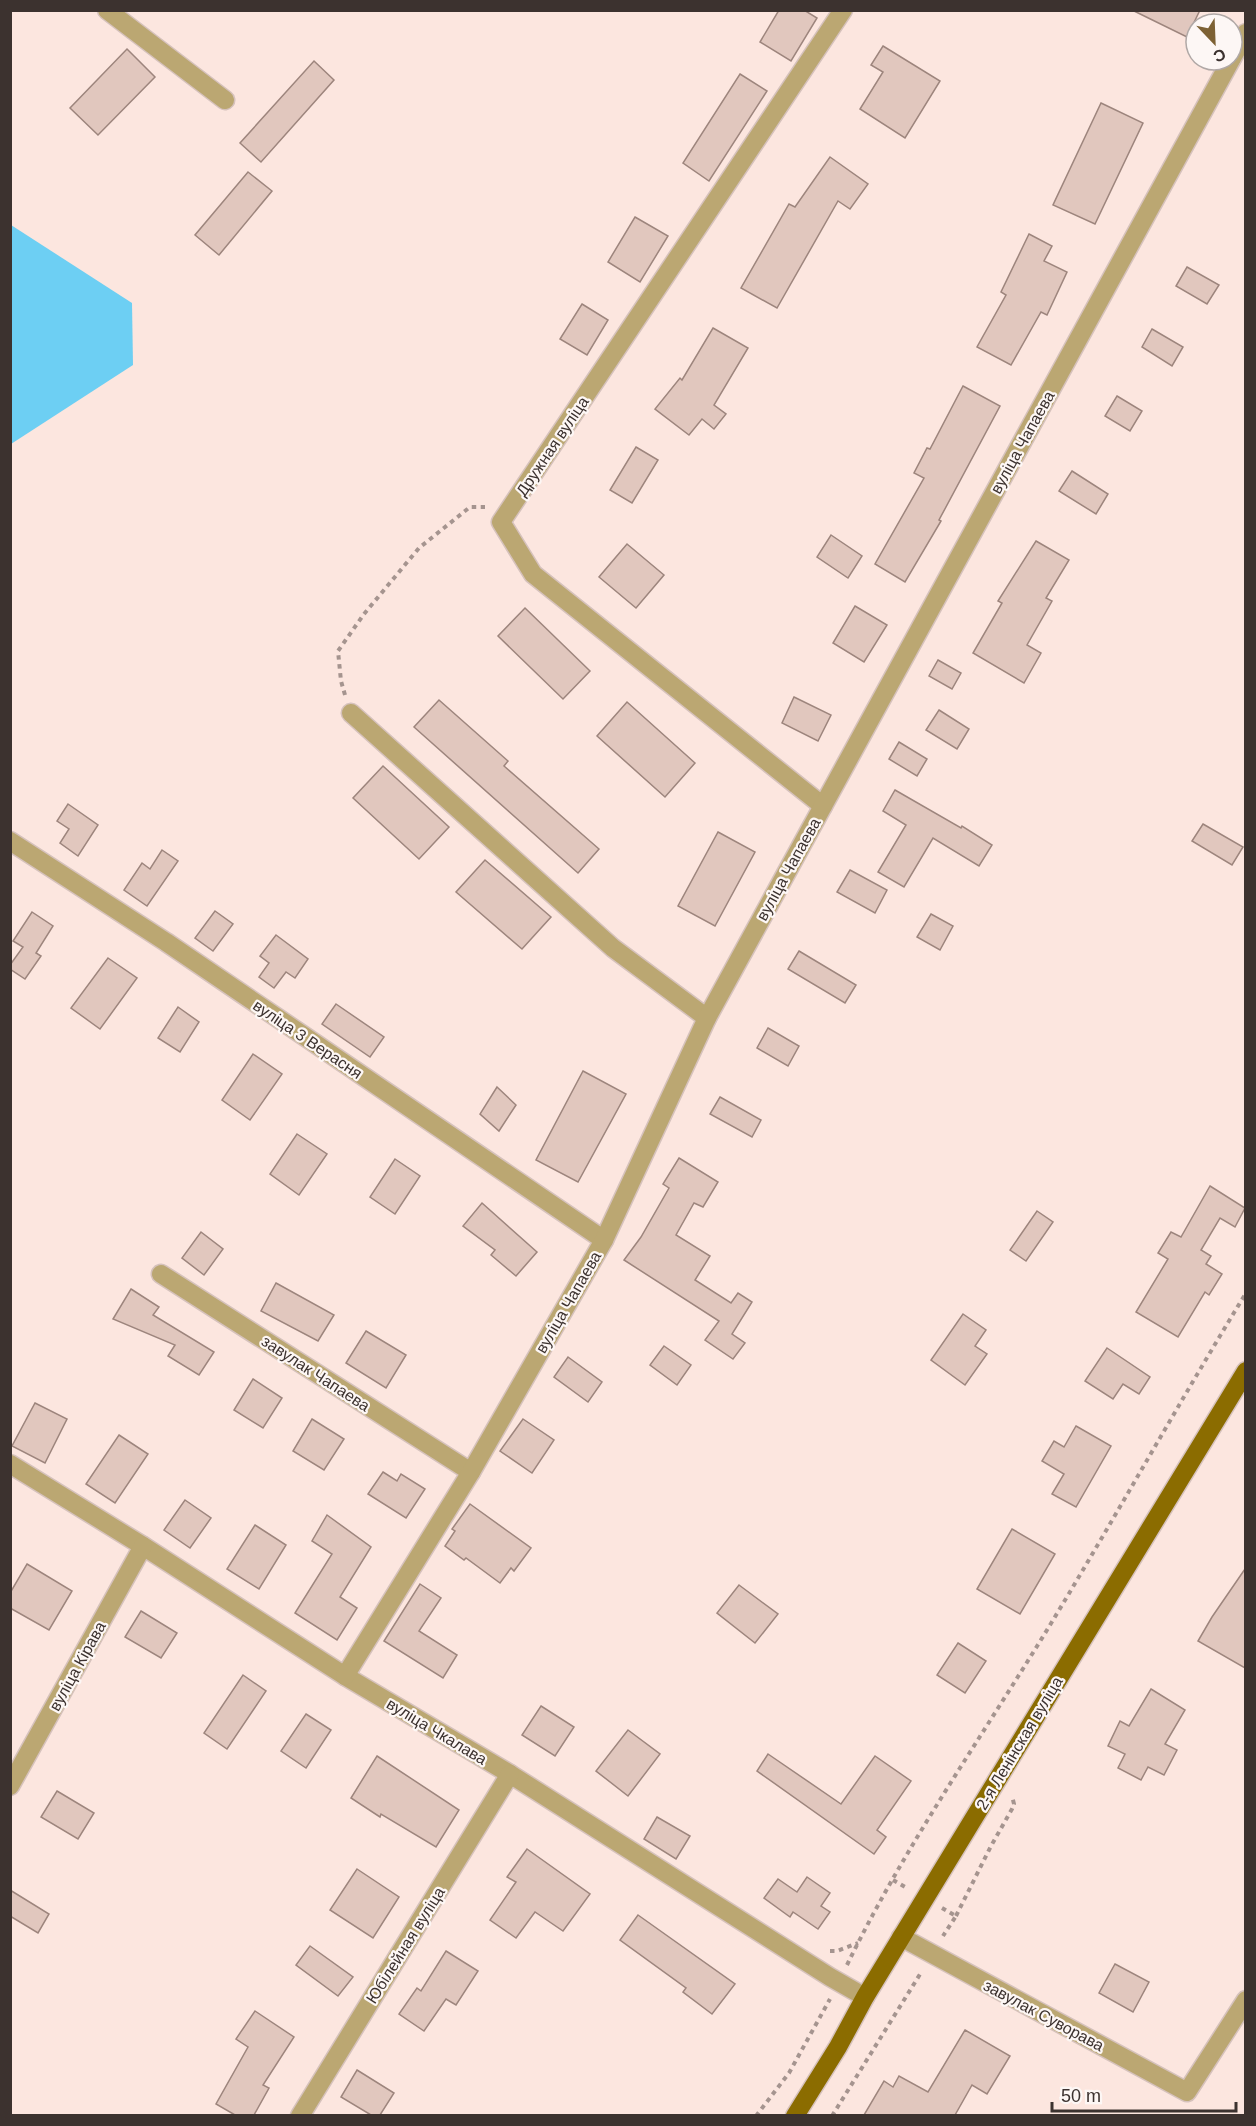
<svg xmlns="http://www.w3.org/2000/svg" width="1256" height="2126" viewBox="0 0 1256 2126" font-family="Helvetica,sans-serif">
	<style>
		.water { fill: #6dcff3 }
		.building { fill: #e1c7be; stroke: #9d857d; stroke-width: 1.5 }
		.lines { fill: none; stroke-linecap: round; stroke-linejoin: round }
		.minor-casing { stroke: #d6c2bc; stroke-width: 21 }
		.major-casing { stroke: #d6c2bc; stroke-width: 21 }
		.path { stroke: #a5948f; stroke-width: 4; stroke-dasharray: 4.5 4.5; stroke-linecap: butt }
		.minor { stroke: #bba772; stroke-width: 18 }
		.major { stroke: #8b6c00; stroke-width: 18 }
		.labels { text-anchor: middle; stroke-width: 4.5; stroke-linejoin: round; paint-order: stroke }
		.street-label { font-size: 16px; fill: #3c322f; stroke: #fdf7f5 }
	</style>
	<rect width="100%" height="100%" fill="#fce6df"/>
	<polygon class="water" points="11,225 132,303 133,365 11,444"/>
	<g class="building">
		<polygon points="779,10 804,10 817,18 791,61 760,42"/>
		<polygon points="1132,10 1200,10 1187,37"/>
		<polygon points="883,46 940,81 905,138 860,109 883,72 871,65"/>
		<polygon points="127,49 155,77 98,135 70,108"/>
		<polygon points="314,61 334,80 261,162 240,143"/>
		<polygon points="740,74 767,91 709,181 683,163"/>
		<polygon points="1101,103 1143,123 1095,224 1053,205"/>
		<polygon points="830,157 868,184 850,209 838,201 777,308 741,288 789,204 795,207"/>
		<polygon points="248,172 272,191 219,255 195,235"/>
		<polygon points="635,217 668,236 640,282 608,262"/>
		<polygon points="1029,234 1052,246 1044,261 1067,272 1047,315 1041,312 1011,365 977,347 1006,295 1001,292"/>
		<polygon points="1187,267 1219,285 1207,304 1176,286"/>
		<polygon points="582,304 608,320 587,355 560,339"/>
		<polygon points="713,328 748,348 714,405 726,414 714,429 702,419 689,435 655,409 680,378 682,380"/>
		<polygon points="1152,329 1183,347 1172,366 1142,347"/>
		<polygon points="963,386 1000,406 939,520 941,521 905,582 875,564 924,478 914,473 927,448 930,449"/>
		<polygon points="1117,396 1142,411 1130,431 1105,416"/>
		<polygon points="636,447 658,460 632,503 610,490"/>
		<polygon points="1072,471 1108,494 1096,514 1059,491"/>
		<polygon points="831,535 862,556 848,578 817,557"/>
		<polygon points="1036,541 1069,560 1046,598 1052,601 1027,645 1041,653 1024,683 973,653 1002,603 998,601"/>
		<polygon points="627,544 664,575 636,608 599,577"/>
		<polygon points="855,606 887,625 864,662 833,643"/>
		<polygon points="525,608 590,671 563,699 498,636"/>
		<polygon points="938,660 961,673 952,689 929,676"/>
		<polygon points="794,697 831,715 818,741 782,723"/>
		<polygon points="439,700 508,761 504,766 599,849 578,873 414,727"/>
		<polygon points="627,702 695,763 665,797 597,736"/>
		<polygon points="939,710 969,729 957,749 926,730"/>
		<polygon points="899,742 927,759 917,776 889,759"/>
		<polygon points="383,766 449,827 419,859 353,798"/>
		<polygon points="895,790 961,828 962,826 992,845 979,866 933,838 904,887 878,872 906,825 883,811"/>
		<polygon points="68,804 98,825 78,856 60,843 69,829 57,821"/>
		<polygon points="1203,824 1243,847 1232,865 1192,841"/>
		<polygon points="718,832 755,852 715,926 678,906"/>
		<polygon points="162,850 178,861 147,906 124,890 142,863 150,869"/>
		<polygon points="485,860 551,917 522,949 456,892"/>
		<polygon points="850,870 887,890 875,913 837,892"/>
		<polygon points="215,911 233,924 213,951 195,938"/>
		<polygon points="32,912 53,926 36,953 41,956 25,979 10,969 10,965 23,947 13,941"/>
		<polygon points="931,914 953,926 940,950 917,937"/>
		<polygon points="276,935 308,959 295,978 286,972 274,988 259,977 269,963 260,956"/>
		<polygon points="799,951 856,985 845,1003 788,969"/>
		<polygon points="108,958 137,978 100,1029 71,1008"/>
		<polygon points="336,1004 384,1037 370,1057 322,1024"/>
		<polygon points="178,1007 199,1022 180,1052 158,1038"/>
		<polygon points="768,1028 799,1046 788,1066 757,1048"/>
		<polygon points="253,1054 282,1074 250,1120 222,1100"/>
		<polygon points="583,1071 626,1094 578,1182 536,1160"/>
		<polygon points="497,1087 516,1105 499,1131 480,1114"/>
		<polygon points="720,1097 761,1120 752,1137 710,1114"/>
		<polygon points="297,1134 327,1154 299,1195 270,1174"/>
		<polygon points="679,1158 718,1182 703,1207 694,1203 676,1235 710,1256 695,1280 731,1303 738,1293 752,1302 732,1334 745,1343 733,1359 705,1340 719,1321 624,1260 641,1237 669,1188 663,1184"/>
		<polygon points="395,1159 420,1176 395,1214 370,1197"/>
		<polygon points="1210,1186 1245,1208 1235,1227 1220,1218 1201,1250 1211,1256 1206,1264 1222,1274 1209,1295 1205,1292 1178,1337 1136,1312 1168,1259 1158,1253 1171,1232 1181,1237"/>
		<polygon points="482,1203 537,1252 516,1276 491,1255 495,1250 463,1226"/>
		<polygon points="1037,1211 1053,1222 1026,1261 1010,1250"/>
		<polygon points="201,1232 223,1249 204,1275 182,1258"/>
		<polygon points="276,1283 334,1315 318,1341 261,1311"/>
		<polygon points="131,1289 159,1307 153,1315 214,1352 199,1375 168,1356 175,1345 113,1319"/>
		<polygon points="963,1314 986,1330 975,1346 987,1354 965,1385 931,1360"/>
		<polygon points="366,1331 406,1355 386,1388 346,1363"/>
		<polygon points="664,1346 691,1365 677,1385 650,1365"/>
		<polygon points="1107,1348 1150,1377 1139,1394 1123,1384 1113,1399 1085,1381"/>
		<polygon points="568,1357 602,1382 588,1402 554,1377"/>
		<polygon points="253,1379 282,1398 263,1428 234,1410"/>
		<polygon points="35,1403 67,1419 45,1463 12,1446"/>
		<polygon points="312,1419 344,1439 324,1470 293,1451"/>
		<polygon points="523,1419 554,1440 532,1473 500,1451"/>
		<polygon points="1076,1426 1111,1446 1076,1507 1052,1494 1064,1474 1042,1461 1054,1441 1064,1447"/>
		<polygon points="119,1435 148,1454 115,1503 86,1484"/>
		<polygon points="383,1472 397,1481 401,1474 425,1489 406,1518 368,1494"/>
		<polygon points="185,1500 211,1518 190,1548 164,1530"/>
		<polygon points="470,1504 531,1548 514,1571 511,1568 500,1583 466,1558 464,1560 445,1546 455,1531 452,1529"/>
		<polygon points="327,1515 371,1547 340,1597 357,1608 337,1640 295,1613 332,1554 312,1541"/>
		<polygon points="255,1525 286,1545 259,1589 227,1569"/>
		<polygon points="1012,1529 1055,1554 1020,1614 977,1589"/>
		<polygon points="27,1564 72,1591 49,1630 10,1608 10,1593"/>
		<polygon points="1245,1569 1245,1668 1198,1641 1212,1617"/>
		<polygon points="420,1584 441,1598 419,1631 457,1655 443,1678 384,1641"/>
		<polygon points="739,1585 778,1614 755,1643 717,1613"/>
		<polygon points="141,1611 177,1633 161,1658 125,1637"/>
		<polygon points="958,1643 986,1661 965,1693 937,1675"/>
		<polygon points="243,1675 266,1691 227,1749 204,1733"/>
		<polygon points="1151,1689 1185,1710 1165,1744 1177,1750 1164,1775 1148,1767 1141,1780 1118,1768 1125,1754 1108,1746 1120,1721 1129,1726"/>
		<polygon points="541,1706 574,1727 555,1756 522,1735"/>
		<polygon points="306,1714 331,1730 306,1768 281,1751"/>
		<polygon points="628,1730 660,1754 628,1796 596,1771"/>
		<polygon points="768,1754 841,1804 875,1756 911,1781 877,1830 886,1837 874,1854 757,1771"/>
		<polygon points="377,1756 459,1810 436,1847 381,1814 380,1817 351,1798"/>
		<polygon points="57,1791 94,1813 78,1839 41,1817"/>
		<polygon points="657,1817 690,1836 676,1859 644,1839"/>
		<polygon points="527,1849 590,1894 563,1931 535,1912 516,1938 490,1920 516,1882 507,1877"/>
		<polygon points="357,1869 399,1897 373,1938 330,1910"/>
		<polygon points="807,1877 830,1893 821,1906 830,1912 818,1929 793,1912 790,1917 764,1898 778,1879 797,1892"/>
		<polygon points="10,1890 49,1914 38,1933 10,1916"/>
		<polygon points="638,1915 735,1984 712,2014 683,1992 686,1988 620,1940"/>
		<polygon points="310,1946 353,1977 338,1996 296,1965"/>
		<polygon points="446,1951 478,1971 456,2005 446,1999 424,2031 399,2014 417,1988 421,1991"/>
		<polygon points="1115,1964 1149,1982 1133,2012 1099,1993"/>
		<polygon points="255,2011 294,2037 263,2085 269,2088 254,2115 235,2115 216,2104 248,2047 236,2039"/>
		<polygon points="965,2030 1010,2056 987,2094 972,2085 955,2115 864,2115 884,2081 893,2087 899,2076 928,2092"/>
		<polygon points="357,2070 394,2093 380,2115 371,2115 341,2097"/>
	</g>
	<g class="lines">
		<defs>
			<g id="minor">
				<polyline points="107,10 225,100"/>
				<polyline points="1232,58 1246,33"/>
				<polyline points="351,713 613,948 707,1018"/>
				<polyline points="823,806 533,574 501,522 843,10"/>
				<polyline points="10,841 166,942 604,1240"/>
				<polyline points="161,1274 471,1472"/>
				<polyline points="10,1464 143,1546 345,1676 510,1774 830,1977 865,1997"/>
				<polyline points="345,1676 471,1472 604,1240 707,1018 1231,60"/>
				<polyline points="10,1786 143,1546"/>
				<polyline points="901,1937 1187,2092 1246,2000"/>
				<polyline points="300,2116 510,1774"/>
			</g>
			<polyline id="major" points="795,2116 838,2047 865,1997 1246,1371"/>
		</defs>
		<use href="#minor" class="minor-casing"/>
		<use href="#major" class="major-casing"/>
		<g class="path">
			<polyline points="345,695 341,681 338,651 364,614 419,548 470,507 485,507"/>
			<polyline points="893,1880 907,1888"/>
			<polyline points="942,1908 956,1916 943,1936"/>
			<polyline points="956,1916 991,1846 1012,1809 1014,1804 1012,1796"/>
			<polyline points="830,1951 837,1951 858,1943"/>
			<path d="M847 1965C904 1848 979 1741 1047 1630 1115 1518 1178 1404 1246 1293"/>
			<polyline points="756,2116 789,2073 830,1999"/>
			<polyline points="832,2116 922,1971"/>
		</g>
		<use href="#minor" class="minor"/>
		<use href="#major" class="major"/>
	</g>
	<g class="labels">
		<g class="street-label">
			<text transform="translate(1022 442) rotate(-61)" y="6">вуліца Чапаева</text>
			<text transform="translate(552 446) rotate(-56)" y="6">Дружная вуліца</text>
			<text transform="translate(788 869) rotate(-61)" y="6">вуліца Чапаева</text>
			<text transform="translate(308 1039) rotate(34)" y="6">вуліца 3 Верасня</text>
			<text transform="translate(568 1302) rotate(-60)" y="6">вуліца Чапаева</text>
			<text transform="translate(316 1373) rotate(33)" y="6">завулак Чапаева</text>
			<text transform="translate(77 1666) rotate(-61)" y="6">вуліца Кірава</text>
			<text transform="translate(437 1731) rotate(31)" y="6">вуліца Чкалава</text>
			<text transform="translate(1019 1743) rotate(-59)" y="6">2-я Ленінская вуліца</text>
			<text transform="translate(405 1945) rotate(-58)" y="6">Юбілейная вуліца</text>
			<text transform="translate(1044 2015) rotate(28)" y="6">завулак Суворава</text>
		</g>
	</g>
	<rect width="1256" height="2126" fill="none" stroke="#3c322f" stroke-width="24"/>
	<g transform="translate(1214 42) rotate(157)"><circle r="28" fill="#fdf7f5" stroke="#b0a8a6" stroke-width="1.5"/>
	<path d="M0-4.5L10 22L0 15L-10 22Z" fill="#7d6134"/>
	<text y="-9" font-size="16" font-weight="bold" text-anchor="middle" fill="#3c322f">С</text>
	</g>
	<path d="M1052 2102v9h184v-9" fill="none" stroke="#3c322f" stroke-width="3"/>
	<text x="1061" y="2102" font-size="18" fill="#3c322f" stroke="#fdf7f5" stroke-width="4.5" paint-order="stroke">50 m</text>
</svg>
